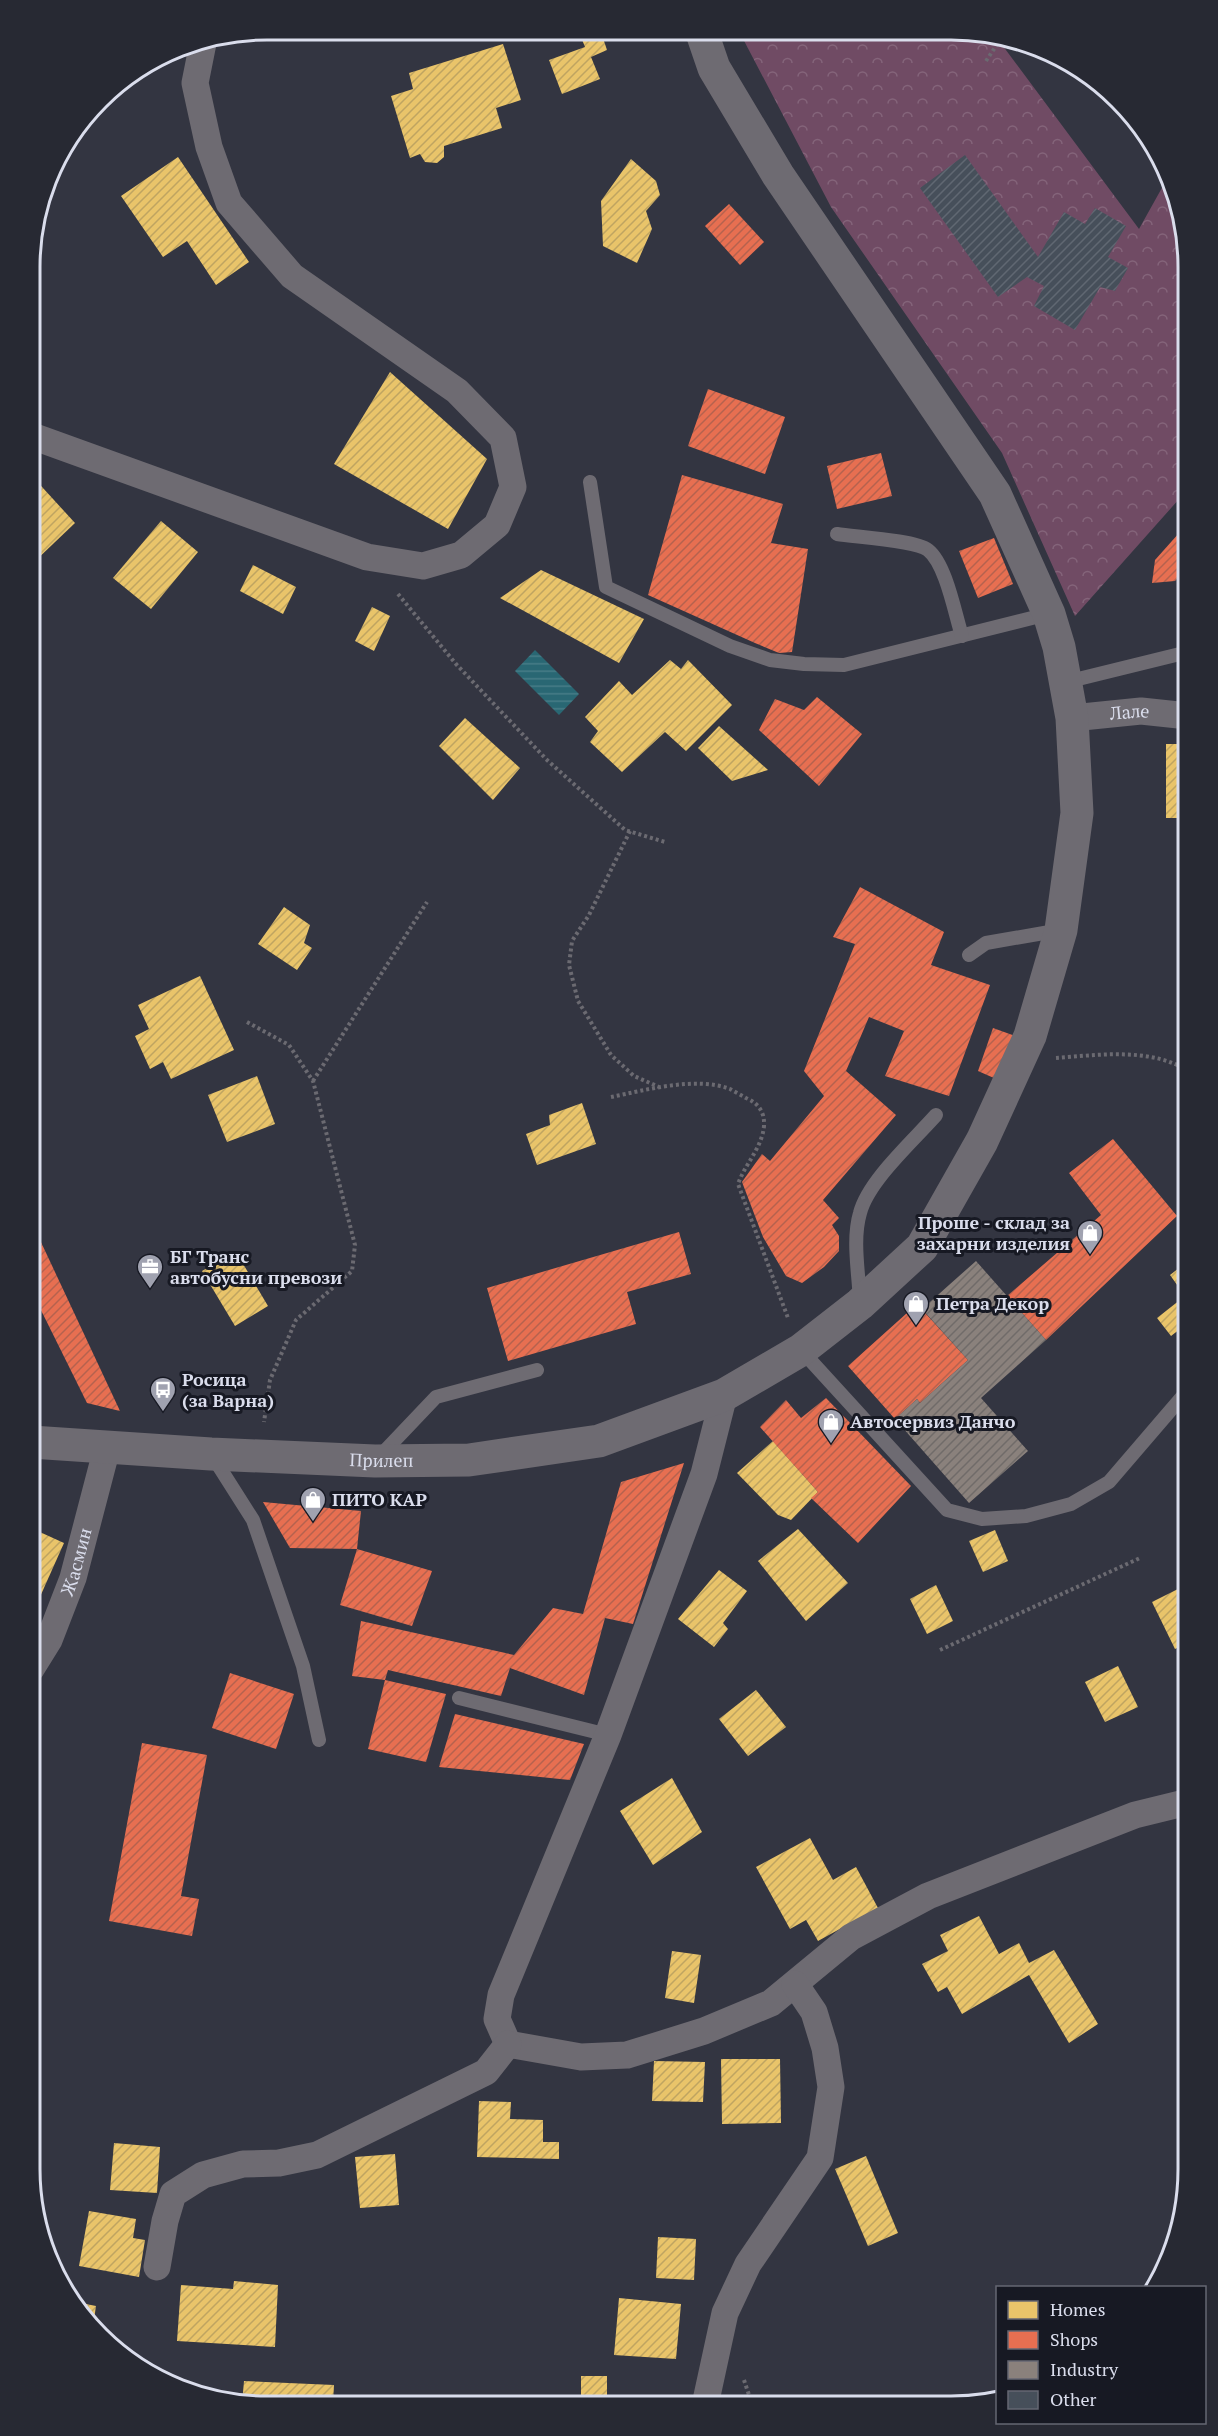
<svg xmlns="http://www.w3.org/2000/svg" width="1218" height="2436" viewBox="0 0 1218 2436" font-family="'PT Serif',serif">
	<style>
		.forest { fill: url(#forest-crowns) }
		.water { fill: url(#water-rules) }
		.homes { fill: url(#homes-hatch) }
		.shops { fill: url(#shops-hatch) }
		.industry { fill: url(#industry-hatch) }
		.building { fill: url(#building-hatch) }
		.lines { fill: none; stroke-linecap: round; stroke-linejoin: round }
		.path { stroke: #6b6a71; stroke-width: 4; stroke-dasharray: 3 3; stroke-linecap: butt }
		.service { stroke: #6e6b72; stroke-width: 14 }
		.minor { stroke: #6e6b72; stroke-width: 27 }
		.tertiary { stroke: #6e6b72; stroke-width: 33 }
		.labels { text-anchor: middle; stroke-width: 6; stroke-linejoin: round; paint-order: stroke }
		.street-label { font-size: 18px; fill: #daddec; stroke: #171923 }
		.poi-label { font-size: 18px; font-weight: bold; fill: #daddec; stroke: #171923; text-anchor: start }
		.rim { fill: none; stroke: #daddec; stroke-width: 3 }
	</style>
	<defs>
		<pattern id="forest-crowns" width="20" height="18" patternUnits="userSpaceOnUse" patternTransform="scale(1.5)"><rect width="20" height="18" fill="#704b64"/><path d="M2 6a3 3 0 1 1 6 0M12 15a3 3 0 1 1 6 0" fill="none" stroke="#84647a"/></pattern>
		<pattern id="water-rules" width="6" height="5" patternUnits="userSpaceOnUse" patternTransform="scale(1.5)"><rect width="6" height="5" fill="#296773"/><path d="M0 2.5h6" fill="none" stroke="#477c87"/></pattern>
		<pattern id="homes-hatch" width="6" height="6" patternUnits="userSpaceOnUse" patternTransform="scale(1.5)"><rect width="6" height="6" fill="#e9c46a"/><path d="M-1 1l2-2M0 6l6-6M5 7l2-2" fill="none" stroke="#bfa461"/></pattern>
		<pattern id="shops-hatch" width="6" height="6" patternUnits="userSpaceOnUse" patternTransform="scale(1.5)"><rect width="6" height="6" fill="#e76f51"/><path d="M-1 1l2-2M0 6l6-6M5 7l2-2" fill="none" stroke="#b5624e"/></pattern>
		<pattern id="industry-hatch" width="6" height="6" patternUnits="userSpaceOnUse" patternTransform="scale(1.5)"><rect width="6" height="6" fill="#8a817c"/><path d="M-1 1l2-2M0 6l6-6M5 7l2-2" fill="none" stroke="#706b69"/></pattern>
		<pattern id="building-hatch" width="6" height="6" patternUnits="userSpaceOnUse" patternTransform="scale(1.5)"><rect width="6" height="6" fill="#464f5a"/><path d="M-1 1l2-2M0 6l6-6M5 7l2-2" fill="none" stroke="#606872"/></pattern>
	</defs>
	<rect width="100%" height="100%" fill="#333541"/>
	<polygon class="forest" points="740,33 994,34 1139,229 1168,177 1175,192 1188,268 1188,489 1075,616 1002,453 831,207"/>
	<polygon class="water" points="535,650 579,694 559,715 515,671"/>
	<g class="homes">
		<polygon points="579,32 601,32 607,50 591,57 600,79 562,94 549,60 585,47"/>
		<polygon points="503,44 521,100 496,108 502,128 444,146 444,157 437,163 425,162 420,154 410,158 391,96 413,89 409,73"/>
		<polygon points="178,157 249,262 216,285 187,241 163,257 121,196"/>
		<polygon points="631,159 656,181 660,195 646,211 652,229 637,263 603,246 601,201"/>
		<polygon points="390,372 487,459 448,529 334,464"/>
		<polygon points="32,476 75,523 32,564"/>
		<polygon points="161,521 198,552 151,609 113,578"/>
		<polygon points="253,565 296,587 283,614 240,591"/>
		<polygon points="541,570 644,619 619,663 500,598"/>
		<polygon points="372,607 390,616 374,651 355,641"/>
		<polygon points="670,660 681,669 688,660 732,705 686,751 665,732 622,772 590,742 598,731 585,717 619,681 632,695"/>
		<polygon points="465,718 520,768 493,800 439,746"/>
		<polygon points="719,726 768,770 732,781 698,748"/>
		<rect x="1166" y="744" width="22" height="74"/>
		<polygon points="284,907 310,925 304,943 312,948 297,970 258,944"/>
		<polygon points="200,976 234,1050 171,1079 163,1062 150,1069 135,1036 149,1029 138,1005"/>
		<polygon points="257,1076 275,1124 227,1142 208,1095"/>
		<polygon points="582,1103 596,1144 537,1165 526,1134 550,1125 549,1115"/>
		<polygon points="236,1252 268,1306 235,1326 202,1271"/>
		<polygon points="1188,1261 1188,1340 1180,1329 1171,1336 1157,1318 1185,1296 1170,1275"/>
		<polygon points="773,1441 818,1492 791,1520 778,1515 737,1473"/>
		<polygon points="31,1528 64,1543 31,1617"/>
		<polygon points="798,1529 848,1583 806,1621 758,1561"/>
		<polygon points="995,1530 1008,1561 983,1572 969,1541"/>
		<polygon points="719,1570 747,1591 723,1623 728,1629 714,1647 678,1619"/>
		<polygon points="1188,1584 1188,1643 1175,1649 1152,1602"/>
		<polygon points="936,1585 953,1621 927,1634 910,1599"/>
		<polygon points="1118,1666 1138,1707 1105,1722 1085,1682"/>
		<polygon points="756,1690 786,1727 748,1756 719,1719"/>
		<polygon points="672,1778 702,1832 653,1865 620,1811"/>
		<polygon points="810,1838 833,1880 856,1867 878,1908 818,1941 806,1920 790,1929 756,1867"/>
		<polygon points="979,1916 999,1954 1019,1943 1029,1963 1054,1950 1098,2024 1069,2043 1029,1975 962,2014 947,1987 938,1992 922,1964 948,1951 940,1935"/>
		<polygon points="672,1951 701,1955 694,2003 665,1998"/>
		<polygon points="721,2059 780,2059 781,2123 722,2124"/>
		<polygon points="654,2061 705,2062 703,2102 652,2101"/>
		<polygon points="479,2101 511,2102 510,2119 543,2120 543,2142 559,2142 559,2159 477,2157"/>
		<polygon points="114,2143 160,2147 157,2193 110,2190"/>
		<polygon points="395,2154 399,2205 360,2208 355,2157"/>
		<polygon points="866,2156 898,2233 868,2246 835,2169"/>
		<polygon points="89,2211 136,2219 133,2238 145,2240 139,2277 79,2266"/>
		<polygon points="658,2237 696,2239 694,2280 656,2278"/>
		<polygon points="234,2281 278,2285 275,2347 177,2341 181,2285 233,2289"/>
		<polygon points="619,2298 681,2304 676,2359 614,2355"/>
		<polygon points="71,2301 96,2306 93,2326 76,2307"/>
		<rect x="581" y="2376" width="26" height="29"/>
		<polygon points="244,2381 334,2385 333,2404 242,2404"/>
	</g>
	<g class="shops">
		<polygon points="729,204 764,242 740,265 705,226"/>
		<polygon points="708,389 785,417 765,474 688,446"/>
		<polygon points="881,453 892,496 837,509 827,466"/>
		<polygon points="682,475 783,504 771,543 808,549 792,652 779,653 755,643 648,595"/>
		<polygon points="1188,523 1188,567 1175,581 1152,583 1155,560"/>
		<polygon points="994,538 1013,584 978,598 959,551"/>
		<polygon points="817,697 862,734 819,786 759,730 775,699 804,710"/>
		<polygon points="860,887 944,932 931,965 990,985 949,1096 885,1076 904,1031 869,1017 846,1071 896,1115 823,1200 839,1218 832,1225 839,1236 839,1251 824,1267 802,1283 786,1276 763,1237 742,1182 762,1154 770,1161 824,1096 804,1071 855,944 833,937"/>
		<polygon points="993,1028 1021,1038 1003,1082 978,1071"/>
		<polygon points="1113,1139 1177,1216 1046,1340 1007,1296 1101,1215 1069,1173"/>
		<polygon points="679,1232 691,1274 627,1292 636,1324 508,1361 487,1288"/>
		<polygon points="40,1240 120,1411 87,1403 31,1290 31,1243"/>
		<polygon points="917,1304 968,1360 920,1403 917,1399 895,1419 848,1366"/>
		<polygon points="826,1398 911,1486 858,1543 811,1498 818,1492 760,1427 786,1400 801,1418"/>
		<polygon points="684,1463 633,1624 605,1618 584,1695 510,1668 501,1696 388,1670 385,1680 352,1676 361,1621 514,1655 553,1608 583,1614 621,1482"/>
		<polygon points="263,1502 361,1511 357,1549 290,1548"/>
		<polygon points="357,1549 432,1571 412,1626 340,1605"/>
		<polygon points="230,1673 294,1694 276,1749 212,1728"/>
		<polygon points="385,1680 446,1694 426,1762 368,1749"/>
		<polygon points="455,1714 584,1744 570,1780 439,1767"/>
		<polygon points="142,1743 207,1755 181,1896 199,1899 192,1936 109,1921"/>
	</g>
	<polygon class="industry" points="976,1261 1046,1340 981,1398 1028,1451 969,1503 895,1419 917,1399 920,1403 968,1360 922,1309"/>
	<polygon class="building" points="965,155 1038,257 1064,212 1085,224 1095,208 1126,226 1108,257 1128,268 1115,291 1100,287 1075,330 1034,306 1044,286 1027,277 998,297 920,188"/>
	<g class="lines">
		<g class="path">
			<polyline points="986,61 1002,37"/>
			<polyline points="398,594 456,664 546,759 625,830 665,842"/>
			<polyline points="630,831 589,915 572,941 569,965 578,1001 611,1055 634,1076 659,1087"/>
			<polyline points="247,1022 289,1045 313,1081 355,1245 352,1271 296,1320 270,1380 264,1422"/>
			<path d="M1056 1058C1098 1055 1151 1047 1188 1071"/>
			<polyline points="313,1081 427,902"/>
			<path d="M611 1097C646 1090 696 1076 730 1089 735 1092 741 1095 746 1098 758 1103 765 1112 764 1126 762 1148 745 1164 738 1184L788 1318"/>
			<polyline points="940,1650 1140,1558"/>
			<polyline points="744,2380 750,2398 759,2405"/>
		</g>
		<g class="service">
			<polyline points="590,482 606,587 730,646 770,660 804,664 844,665 1048,614"/>
			<path d="M837 534C856 537 915 540 928 550 946 564 955 614 962 636"/>
			<polyline points="1066,682 1188,652"/>
			<polyline points="969,955 986,943 1061,930"/>
			<path d="M860 1302C859 1274 852 1240 860 1213 868 1181 913 1141 936 1115"/>
			<polyline points="801,1350 947,1510 982,1519 1026,1516 1071,1504 1109,1482 1188,1390"/>
			<polyline points="213,1457 253,1520 303,1666 319,1740"/>
			<polyline points="379,1457 436,1397 537,1370"/>
			<polyline points="459,1698 608,1735"/>
		</g>
		<g class="minor">
			<polyline points="32,436 367,557 423,566 461,555 497,525 513,487 503,438 457,391 292,276 229,203 209,147 195,83 203,43"/>
			<path id="s1" d="M1072 718 1141 711 1188 716"/>
			<polyline points="724,1395 704,1474 608,1735 501,1995 497,2019 508,2044 581,2057 627,2055 704,2031 771,2003 851,1937 928,1896 1135,1815 1188,1802"/>
			<path id="s2" d="M31 1669 49 1640 73 1578 107 1448"/>
			<polyline points="157,2267 165,2221 173,2194 203,2175 243,2164 279,2163 317,2155 486,2072 508,2044"/>
			<polyline points="705,2405 725,2313 748,2264 820,2158 831,2087 825,2048 814,2012 795,1984"/>
		</g>
		<path class="tertiary" id="s3" d="M31 1442 211 1454 375 1461 469 1460 599 1441 724 1395 801 1350 860 1304 922 1247 982 1141 1030 1036 1061 930 1077 813 1072 718 1059 647 1049 614 995 494 778 175 714 68 702 33"/>
	</g>
	<defs>
		<symbol id="shop-pin" viewBox="-11 -11 22 30"><path d="M0 17L-7.5 6A9.5 9.5 0 1 1 7.5 6Z" fill="#a0a2b0" stroke="#171923"/><path d="M-5-2.5h2.3a2.7 3.5 0 0 1 5.4 0H5L5.5 6h-11ZM-1.5-2.5h3a1.5 2.3 0 0 0-3 0Z" fill="#fff"/></symbol>
		<symbol id="office-pin" viewBox="-11 -11 22 30"><path d="M0 17L-7.5 6A9.5 9.5 0 1 1 7.5 6Z" fill="#a0a2b0" stroke="#171923"/><path d="M-6-3h4V-5.5h4V-3h4V5H-6ZM-1-4.5V-3h2v-1.5ZM-6 0V1H6V0Z" fill="#fff"/></symbol>
		<symbol id="bus-pin" viewBox="-11 -11 22 30"><path d="M0 17L-7.5 6A9.5 9.5 0 1 1 7.5 6Z" fill="#a0a2b0" stroke="#171923"/><path d="M-5-6H5V4H4V6H2V4H-2V6H-4V4H-5ZM-3.5-4V0h7V-4ZM-3.5 1.2v1.5H-2V1.2ZM2 1.2v1.5H3.5V1.2Z" fill="#fff"/></symbol>
	</defs>
	<g fill-rule="evenodd">
		<use href="#shop-pin" x="1075" y="1218" width="30" height="40"/>
		<use href="#office-pin" x="135" y="1252" width="30" height="40"/>
		<use href="#shop-pin" x="901" y="1289" width="30" height="40"/>
		<use href="#bus-pin" x="148" y="1375" width="30" height="40"/>
		<use href="#shop-pin" x="816" y="1407" width="30" height="40"/>
		<use href="#shop-pin" x="298" y="1485" width="30" height="40"/>
	</g>
	<g class="labels">
		<g class="street-label">
			<text dy="6" stroke="none"><textPath href="#s1" startOffset="58">Лале</textPath></text>
			<text dy="6" stroke="none"><textPath href="#s3" startOffset="351">Прилеп</textPath></text>
			<text dy="6" stroke="none"><textPath href="#s2" startOffset="117">Жасмин</textPath></text>
		</g>
		<g class="poi-label">
			<text x="1070" y="1229" text-anchor="end">Проше - склад за<tspan x="1070" dy="21">захарни изделия</tspan></text>
			<text x="170" y="1263">БГ Транс<tspan x="170" dy="21">автобусни превози</tspan></text>
			<text x="936" y="1310">Петра Декор</text>
			<text x="182" y="1386">Росица<tspan x="182" dy="21">(за Варна)</tspan></text>
			<text x="850" y="1428">Автосервиз Данчо</text>
			<text x="332" y="1506">ПИТО КАР</text>
		</g>
	</g>
	<path d="M0 0H1218V2436H0ZM267 40H951A227 227 0 0 1 1178 267V2169A227 227 0 0 1 951 2396H267A227 227 0 0 1 40 2169V267A227 227 0 0 1 267 40Z" fill="#272933" fill-rule="evenodd"/>
	<path class="rim" d="M267 40H951A227 227 0 0 1 1178 267V2169A227 227 0 0 1 951 2396H267A227 227 0 0 1 40 2169V267A227 227 0 0 1 267 40Z"/>
	<rect x="996" y="2286" width="210" height="138" fill="#171923" stroke="#656773" stroke-width="1.5"/>
	<rect x="1008" y="2301" width="30" height="18" fill="#e9c46a" stroke="#656773" stroke-width="1.5"/>
	<text x="1050" y="2316" font-size="18" fill="#daddec">Homes</text>
	<rect x="1008" y="2331" width="30" height="18" fill="#e76f51" stroke="#656773" stroke-width="1.5"/>
	<text x="1050" y="2346" font-size="18" fill="#daddec">Shops</text>
	<rect x="1008" y="2361" width="30" height="18" fill="#8a817c" stroke="#656773" stroke-width="1.5"/>
	<text x="1050" y="2376" font-size="18" fill="#daddec">Industry</text>
	<rect x="1008" y="2391" width="30" height="18" fill="#464f5a" stroke="#656773" stroke-width="1.5"/>
	<text x="1050" y="2406" font-size="18" fill="#daddec">Other</text>
</svg>
